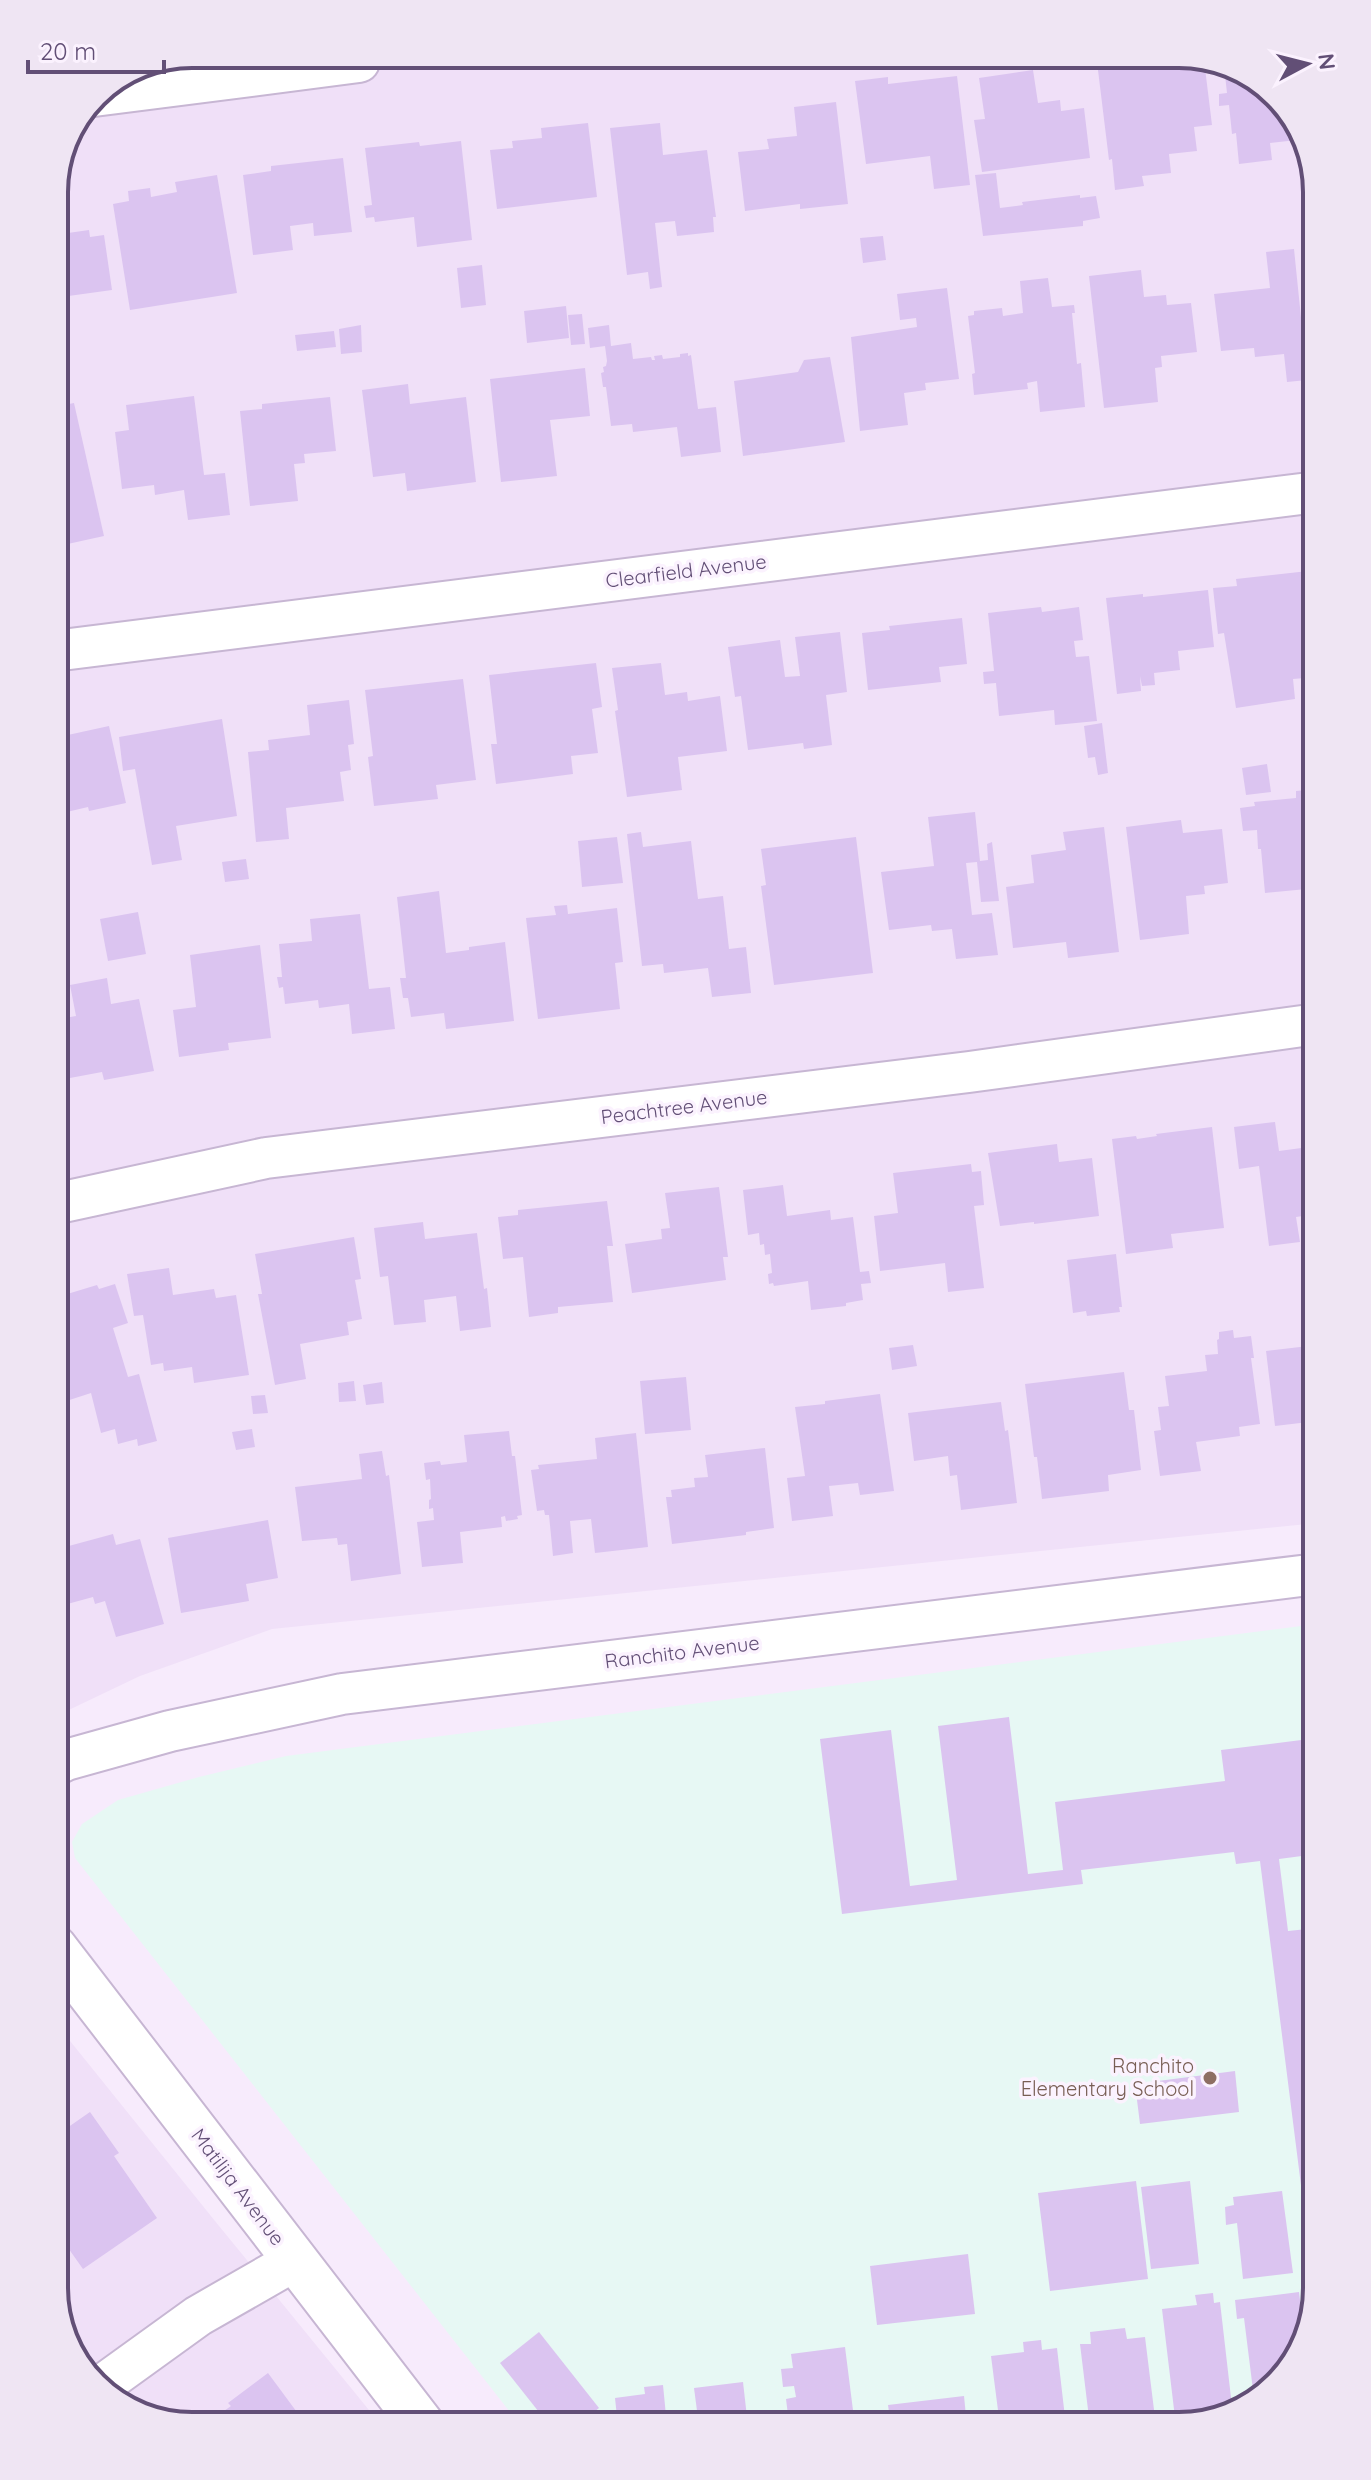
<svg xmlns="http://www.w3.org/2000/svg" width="1371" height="2480" viewBox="0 0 1371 2480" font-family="Quicksand,sans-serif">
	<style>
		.residential { fill: #f0e0f8 }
		.education { fill: #e7f8f4 }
		.building { fill: #dbc4f0 }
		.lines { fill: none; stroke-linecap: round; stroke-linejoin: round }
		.minor-casing { stroke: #c7b6d3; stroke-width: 44 }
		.tertiary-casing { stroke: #c7b6d3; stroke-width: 48 }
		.minor { stroke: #fff; stroke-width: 40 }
		.tertiary { stroke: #fff; stroke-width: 44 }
		.education-dot { fill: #8d6e63; stroke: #fbf2fe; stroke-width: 3 }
		.labels { text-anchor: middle; stroke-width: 7; stroke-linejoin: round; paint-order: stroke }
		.street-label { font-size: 20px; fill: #624f76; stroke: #fbf2fe }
		.education-label { font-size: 20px; fill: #785e54; stroke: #fbf2fe; text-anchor: end }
		.rim { fill: none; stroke: #624f76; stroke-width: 4 }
	</style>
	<rect width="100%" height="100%" fill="#f7ebfc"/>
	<g class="residential">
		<polygon points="1189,54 1256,77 1306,138 1317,192 1317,1523 272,1629 140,1676 54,1717 54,183 95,94 139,64"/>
		<polygon points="54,2021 215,2221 382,2426 183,2426 115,2403 65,2342 54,2288"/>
	</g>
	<polygon class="education" points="1317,1624 1317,2289 1294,2365 1233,2415 1179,2426 521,2426 75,1858 72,1842 82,1824 118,1800 199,1777 286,1756"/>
	<g class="building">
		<polygon points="1189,54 1204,60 1212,125 1194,127 1197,151 1169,154 1171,173 1142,176 1144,186 1115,190 1112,159 1109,160 1097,62 1135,58 1135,55"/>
		<polygon points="1224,66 1256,77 1306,139 1270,143 1272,160 1239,164 1236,133 1232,134 1229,105 1219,106 1219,94 1227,93"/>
		<polygon points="1033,70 1038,103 1060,100 1061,111 1084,108 1090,158 982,172 974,120 985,119 979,78"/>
		<polygon points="957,76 970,185 934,189 930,156 866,164 855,81 888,77 888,84"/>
		<polygon points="836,102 848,204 800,209 800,204 745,211 738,152 769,149 767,139 797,136 794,107"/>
		<polygon points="588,123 597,197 497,209 490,150 513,148 512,141 542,138 541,128"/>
		<polygon points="660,123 663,155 707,150 716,217 713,217 714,232 677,236 675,221 655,223 662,287 650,289 648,272 627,275 610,128"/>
		<polygon points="461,141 472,240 417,247 414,217 375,222 374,217 366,218 364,206 372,205 365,148 419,142 420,146"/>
		<polygon points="343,158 352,232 314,236 313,223 290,226 293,250 253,255 243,175 271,171 271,166"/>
		<polygon points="996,173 1000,208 1023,205 1022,202 1080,195 1080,198 1096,196 1100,218 1083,221 1083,226 983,236 975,175"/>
		<polygon points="217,175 237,293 130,310 113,204 129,201 128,191 150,188 151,197 177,192 175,182"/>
		<polygon points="89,230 90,237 104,235 112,290 54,298 54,235"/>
		<polygon points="883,236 886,260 863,263 860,238"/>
		<polygon points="1294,249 1303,337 1317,336 1317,379 1287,382 1284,354 1255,357 1254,348 1221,351 1214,294 1270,288 1266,252"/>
		<polygon points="482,265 486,305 461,308 457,268"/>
		<polygon points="1141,270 1144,297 1166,295 1167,305 1191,303 1197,352 1161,356 1162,367 1155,368 1158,402 1104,408 1089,276"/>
		<polygon points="1048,278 1052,307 1074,305 1075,313 1072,313 1077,364 1081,363 1085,407 1040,412 1037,381 1027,383 1028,389 974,395 972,374 975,373 968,316 974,315 974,311 1002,308 1003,316 1023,313 1020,281"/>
		<polygon points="947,288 959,379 925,383 926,390 904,393 908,425 860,431 851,337 917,327 916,318 900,320 897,294"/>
		<polygon points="566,306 569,338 527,343 524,311"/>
		<polygon points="582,314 585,344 571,345 568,315"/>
		<polygon points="361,325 362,352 341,354 339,329"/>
		<polygon points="609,325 611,346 631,343 633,359 651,357 652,360 655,360 654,356 662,355 663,359 680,357 680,354 688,353 688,356 691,355 698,409 716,407 721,452 681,457 677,427 633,432 632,424 611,426 606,387 603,387 601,373 604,372 603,367 606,366 607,361 605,346 590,348 588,328"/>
		<polygon points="334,331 336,347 297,351 295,335"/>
		<polygon points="830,357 845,442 743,456 734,381 798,372 804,360"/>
		<polygon points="585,368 590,416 550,420 557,476 501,482 490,379"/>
		<polygon points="408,384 410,404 466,397 476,482 407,491 405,473 373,477 362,390"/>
		<polygon points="194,396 204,475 225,473 230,515 188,520 184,490 155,495 154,485 122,489 115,432 129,430 126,405"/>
		<polygon points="330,397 336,451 304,454 305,463 294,464 298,501 250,506 240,411 262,409 262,404"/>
		<polygon points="74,403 104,536 54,547 54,407"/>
		<polygon points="1317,570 1317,677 1293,679 1295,699 1236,708 1224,633 1218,634 1213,588 1237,586 1236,579"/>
		<polygon points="1208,590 1214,647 1178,651 1180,670 1154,673 1155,685 1142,686 1140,676 1141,691 1117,694 1106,598 1143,594 1143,597"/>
		<polygon points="1041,607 1042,612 1079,607 1083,640 1074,641 1076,657 1089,656 1097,721 1055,725 1054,710 999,716 996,683 984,684 983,672 994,671 988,613"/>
		<polygon points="962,618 967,664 939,667 941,682 868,690 862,633 890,630 889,626"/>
		<polygon points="840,632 847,692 826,695 832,745 804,749 803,743 748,750 741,696 735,697 728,647 780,640 785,677 800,676 795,637"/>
		<polygon points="596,663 602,707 592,709 598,753 571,756 573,774 496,784 491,744 497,744 489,675"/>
		<polygon points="661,663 665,695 687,692 688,701 720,696 727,751 678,757 682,790 627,797 615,711 618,710 612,668"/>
		<polygon points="463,679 476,780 436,785 438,799 374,806 368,757 373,756 365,690"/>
		<polygon points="349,700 354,744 348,745 351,770 340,772 344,801 286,808 289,839 256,842 248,752 269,750 268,740 310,735 307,705"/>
		<polygon points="222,719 237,816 176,826 182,860 152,865 135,769 123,771 119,737"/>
		<polygon points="1102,723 1108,773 1098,775 1095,757 1088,758 1084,726"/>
		<polygon points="109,726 126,803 89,811 88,807 54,815 54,756 58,755 54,738"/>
		<polygon points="1267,764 1271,792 1246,795 1242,768"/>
		<polygon points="1317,789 1317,888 1265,893 1261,849 1258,849 1257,830 1243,831 1240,808 1255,806 1254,802 1296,798 1296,791"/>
		<polygon points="975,812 980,861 988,860 987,844 992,842 999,901 981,902 977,862 966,863 972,915 992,913 998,955 956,959 952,929 932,931 931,925 889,930 881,872 934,866 928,817"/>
		<polygon points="1181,820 1183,833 1222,829 1228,883 1204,886 1205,894 1186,896 1189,934 1140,940 1126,827"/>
		<polygon points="1104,827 1119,952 1068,958 1066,942 1013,948 1006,887 1034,883 1031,855 1066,850 1063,832"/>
		<polygon points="641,832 643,847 691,841 698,899 723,896 729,949 746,947 751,993 712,997 708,968 664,973 663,964 642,966 627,834"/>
		<polygon points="617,837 623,883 582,887 578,841"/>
		<polygon points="856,837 873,973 774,985 761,886 766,885 761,849"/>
		<polygon points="246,859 249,879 225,882 222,862"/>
		<polygon points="439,891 446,953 469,950 469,947 505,942 514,1021 446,1029 444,1013 411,1017 408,998 403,998 400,978 406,978 397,897"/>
		<polygon points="567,905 568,914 617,908 623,962 615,963 620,1009 538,1019 526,918 556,915 554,906"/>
		<polygon points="138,912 146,954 108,961 100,919"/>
		<polygon points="360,914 369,989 390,987 395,1029 352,1034 349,1004 319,1008 318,1000 285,1004 283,987 279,988 277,977 282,977 279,944 312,941 310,919"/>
		<polygon points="260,945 271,1038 228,1043 229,1050 179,1057 173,1010 196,1007 190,955"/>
		<polygon points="107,978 111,1004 139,999 154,1071 104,1080 102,1072 70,1078 59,1019 76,1016 70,985"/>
		<polygon points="1275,1122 1279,1151 1309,1147 1310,1157 1317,1156 1317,1214 1296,1217 1300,1242 1269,1246 1259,1166 1239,1169 1234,1127"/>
		<polygon points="1212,1127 1224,1228 1171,1234 1173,1248 1126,1254 1112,1139 1136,1136 1137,1139 1157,1136 1156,1134"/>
		<polygon points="1057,1144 1059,1162 1092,1158 1099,1216 1034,1224 1034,1222 1000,1226 988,1153"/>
		<polygon points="971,1164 972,1172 981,1171 984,1205 974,1206 984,1288 948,1292 945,1263 880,1271 874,1216 898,1213 893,1173"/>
		<polygon points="783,1185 787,1216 830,1210 831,1220 853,1217 860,1272 869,1271 871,1283 861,1284 863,1300 846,1303 846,1306 811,1310 808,1281 774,1286 773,1283 769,1284 768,1274 772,1273 770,1254 765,1255 764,1244 760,1245 759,1233 748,1235 743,1190"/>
		<polygon points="719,1187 728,1257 723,1257 726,1280 632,1293 625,1244 662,1239 661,1229 670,1228 665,1193"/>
		<polygon points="607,1201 613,1246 607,1246 613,1302 558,1307 558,1313 529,1317 523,1257 503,1259 498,1217 518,1215 518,1210"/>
		<polygon points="423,1222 425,1239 477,1233 484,1289 487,1288 491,1327 460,1331 456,1296 424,1300 426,1322 394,1325 388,1276 380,1277 374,1228"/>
		<polygon points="354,1237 361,1279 355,1280 362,1319 347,1322 349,1335 300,1344 306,1379 275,1385 258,1294 262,1294 255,1254"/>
		<polygon points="1116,1254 1122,1307 1119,1307 1120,1312 1087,1316 1086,1311 1073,1313 1067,1260"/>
		<polygon points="169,1268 173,1295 214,1289 216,1298 236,1295 249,1375 194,1383 192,1367 164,1371 163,1363 151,1365 143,1315 134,1316 127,1274"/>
		<polygon points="115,1284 128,1323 113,1328 128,1377 139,1374 157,1441 138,1446 137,1439 118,1444 115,1429 101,1433 91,1393 54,1405 54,1337 62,1335 54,1310 54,1298 97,1285 99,1289"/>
		<polygon points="1233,1330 1234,1338 1251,1336 1254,1358 1251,1358 1260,1424 1239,1427 1240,1436 1196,1442 1201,1471 1160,1476 1154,1431 1161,1430 1158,1407 1169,1406 1165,1376 1207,1371 1205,1355 1218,1354 1217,1340 1219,1339 1219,1332"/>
		<polygon points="913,1345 917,1366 892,1370 889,1348"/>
		<polygon points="1317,1345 1317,1421 1275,1426 1266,1351"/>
		<polygon points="1124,1372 1129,1410 1134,1410 1141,1470 1108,1475 1109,1491 1042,1499 1037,1457 1034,1457 1025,1384"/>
		<polygon points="686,1377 691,1430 645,1434 640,1381"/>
		<polygon points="354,1381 356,1401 339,1402 338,1383"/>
		<polygon points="382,1382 384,1403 366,1405 363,1385"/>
		<polygon points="880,1394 894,1491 860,1495 858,1483 829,1486 833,1516 792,1521 787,1478 805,1476 795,1407 825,1404 825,1401"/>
		<polygon points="265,1395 268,1413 253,1414 251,1396"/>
		<polygon points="1001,1402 1005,1431 1008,1430 1017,1503 961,1510 957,1475 950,1476 948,1456 914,1461 908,1413"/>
		<polygon points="252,1429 255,1447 236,1450 232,1432"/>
		<polygon points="509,1431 512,1456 515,1456 522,1515 517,1516 518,1519 506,1521 505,1516 501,1517 502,1527 460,1532 463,1563 422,1567 417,1522 434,1520 433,1508 429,1509 429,1500 431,1499 430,1479 426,1480 424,1463 440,1461 441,1465 467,1462 464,1435"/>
		<polygon points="636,1433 648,1547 595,1553 591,1519 570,1521 573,1553 553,1556 549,1515 545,1515 544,1510 537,1511 531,1470 539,1469 538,1465 597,1459 595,1438"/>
		<polygon points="765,1448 774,1528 746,1532 746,1535 672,1544 666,1497 672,1497 671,1490 695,1487 694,1478 708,1477 705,1455"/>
		<polygon points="382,1451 386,1476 389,1475 401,1574 351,1581 347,1544 338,1545 337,1538 302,1541 295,1487 362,1479 359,1454"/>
		<polygon points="268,1520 278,1578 246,1584 249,1601 181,1613 168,1538"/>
		<polygon points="113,1534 116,1545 140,1539 164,1624 116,1637 105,1601 95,1604 93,1597 60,1606 54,1583 54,1550"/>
		<polygon points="1009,1717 1028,1874 1063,1870 1055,1802 1225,1781 1221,1750 1317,1738 1317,1854 1279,1859 1288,1931 1317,1928 1317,2104 1310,2105 1317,2154 1317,2289 1315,2296 1260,1861 1236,1864 1234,1852 1081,1870 1083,1884 842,1914 820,1739 891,1730 910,1886 957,1880 938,1726"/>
		<polygon points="1235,2071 1239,2112 1140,2124 1135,2084"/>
		<polygon points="90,2112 119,2153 114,2156 157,2218 83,2269 54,2228 54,2165 65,2157 54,2137"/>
		<polygon points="1136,2181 1148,2279 1050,2291 1038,2193"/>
		<polygon points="1190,2181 1199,2264 1151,2269 1141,2187"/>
		<polygon points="1282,2191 1293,2273 1243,2279 1237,2223 1226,2225 1225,2207 1234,2205 1233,2197"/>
		<polygon points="968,2254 975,2314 877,2325 870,2266"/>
		<polygon points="54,2263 65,2276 54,2285"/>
		<polygon points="1299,2292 1304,2333 1294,2365 1254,2398 1244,2318 1237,2319 1235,2300"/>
		<polygon points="1213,2293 1214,2303 1220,2302 1233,2415 1176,2426 1162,2309 1197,2305 1195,2295"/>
		<polygon points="1125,2328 1127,2339 1145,2337 1156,2426 1090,2426 1080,2344 1091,2344 1090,2332"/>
		<polygon points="539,2332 599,2408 577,2426 550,2426 500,2363"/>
		<polygon points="1041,2340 1042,2350 1057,2348 1066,2426 1000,2426 991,2356 1024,2352 1023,2342"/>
		<polygon points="845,2347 855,2426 786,2426 785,2416 788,2415 786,2399 796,2397 794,2386 783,2387 781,2369 793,2368 791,2354"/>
		<polygon points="268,2373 302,2419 304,2417 311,2426 203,2426 231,2406 228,2403"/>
		<polygon points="743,2382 748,2426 699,2426 694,2388"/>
		<polygon points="663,2385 667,2426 618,2426 615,2398 645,2394 644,2387"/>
		<polygon points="964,2396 967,2426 891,2426 888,2405"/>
	</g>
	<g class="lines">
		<defs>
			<g id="minor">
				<polyline points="94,96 359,62"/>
				<polyline points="54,651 1317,492"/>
				<polyline points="54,1204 266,1158 969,1072 1317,1024"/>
				<polyline points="54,1766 66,1760 170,1731 342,1694 1317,1574"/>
				<polyline points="101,2386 198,2316 294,2261"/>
			</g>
			<polyline id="tertiary" points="54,1947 423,2426"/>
		</defs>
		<use href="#minor" class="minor-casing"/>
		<use href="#tertiary" class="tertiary-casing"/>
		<use href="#minor" class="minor"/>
		<use href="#tertiary" class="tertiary"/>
	</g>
	<circle class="education-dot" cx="1210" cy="2078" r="8"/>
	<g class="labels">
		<g class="street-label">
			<text transform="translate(686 571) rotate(-7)" y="7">Clearfield Avenue</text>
			<text transform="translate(684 1107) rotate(-7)" y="7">Peachtree Avenue</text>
			<text transform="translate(682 1652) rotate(-7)" y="7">Ranchito Avenue</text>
			<text transform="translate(238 2187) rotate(53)" y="7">Matilija Avenue</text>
		</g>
		<g class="education-label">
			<text x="1194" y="2073">Ranchito<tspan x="1194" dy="23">Elementary School</tspan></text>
		</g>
	</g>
	<path d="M0 0H1371V2480H0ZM192 68H1179A124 124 0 0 1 1303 192V2288A124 124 0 0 1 1179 2412H192A124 124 0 0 1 68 2288V192A124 124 0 0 1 192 68Z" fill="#efe5f3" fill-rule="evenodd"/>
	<path class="rim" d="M192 68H1179A124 124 0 0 1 1303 192V2288A124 124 0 0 1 1179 2412H192A124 124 0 0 1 68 2288V192A124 124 0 0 1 192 68Z"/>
	<g transform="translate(1307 64) rotate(83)" stroke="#fbf2fe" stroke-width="6" paint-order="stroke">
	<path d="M0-6L14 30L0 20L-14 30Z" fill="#624f76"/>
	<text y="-12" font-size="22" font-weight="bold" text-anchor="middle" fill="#624f76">N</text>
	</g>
	<path d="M28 60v12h136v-12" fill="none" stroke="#624f76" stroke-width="4"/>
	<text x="40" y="60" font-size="24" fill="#624f76" stroke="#fbf2fe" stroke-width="6" paint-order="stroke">20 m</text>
</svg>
